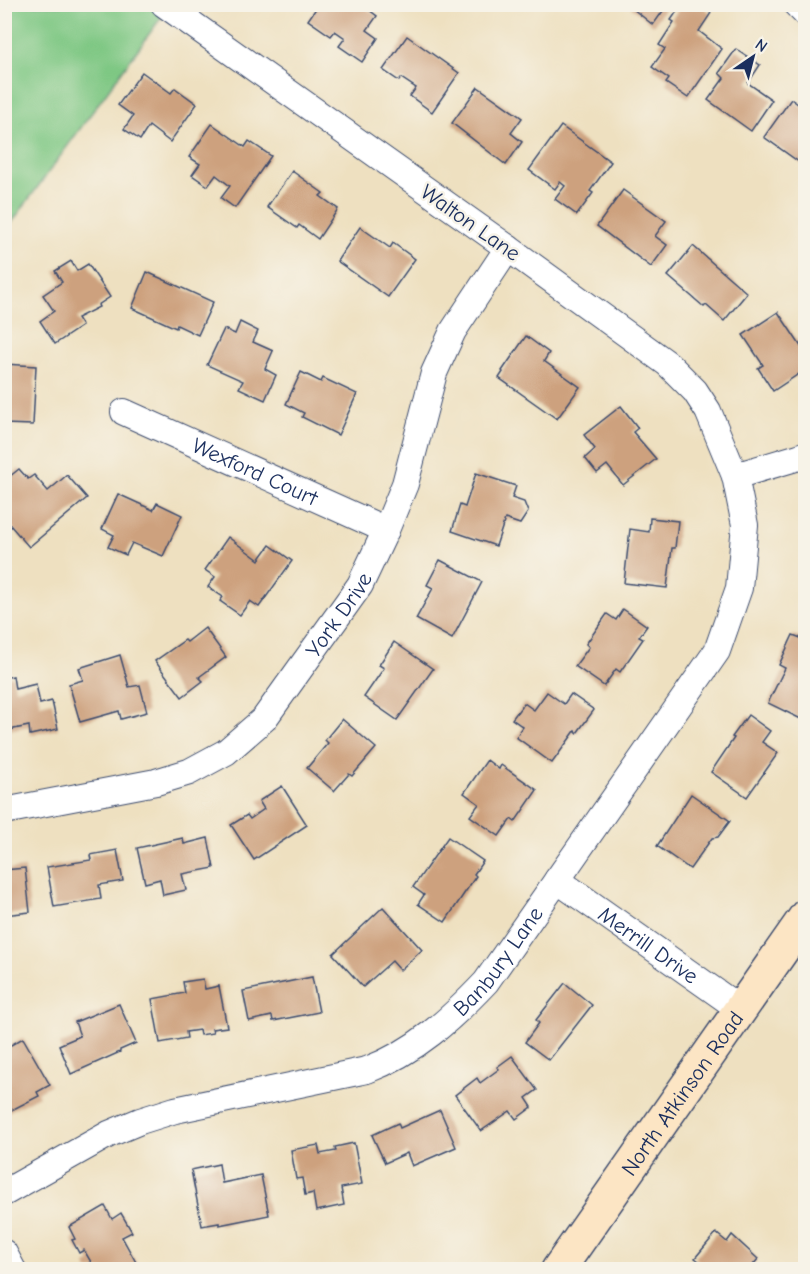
<svg xmlns="http://www.w3.org/2000/svg" width="810" height="1274" viewBox="0 0 810 1274" font-family="'Comic Neue',sans-serif">
	<style>
		.green { fill: #7ec783; stroke: #4c7b70; stroke-width: 1.5 }
		.building { fill: #cda17e }
		.lines { fill: none; stroke-linecap: round; stroke-linejoin: round }
		.minor-casing { stroke: #3b4a6d; stroke-width: 28 }
		.secondary-casing { stroke: #3b4a6d; stroke-width: 36 }
		.minor { stroke: #fff; stroke-width: 26 }
		.secondary { stroke: #fce5c4; stroke-width: 33 }
		.labels { text-anchor: middle; stroke-width: 5; stroke-linejoin: round; paint-order: stroke }
		.street-label { font-size: 22px; fill: #1b2f5e; stroke: #f7f3e8 }
	</style>
	<rect width="100%" height="100%" fill="#f7f3e8"/>
	<filter id="ink" filterUnits="userSpaceOnUse"><feTurbulence type="fractalNoise" baseFrequency=".0167" numOctaves="2"/><feDisplacementMap in="SourceGraphic" scale="12" xChannelSelector="R" yChannelSelector="G"/><feConvolveMatrix kernelMatrix="1 2 1 2 8 2 1 2 1" color-interpolation-filters="sRGB"/></filter>
	<filter id="wash" filterUnits="userSpaceOnUse"><feTurbulence type="fractalNoise" baseFrequency=".008" numOctaves="4" result="noise"/><feDisplacementMap in="SourceGraphic" scale="24" xChannelSelector="R" yChannelSelector="G"/><feGaussianBlur stdDeviation="1.35" result="paint"/><feColorMatrix in="noise" values="0 0 0 0 0 0 0 0 0 0 0 0 0 0 0 0 0 1.4 0 .05"/><feComposite in="paint" operator="in"/></filter>
	<g filter="url(#wash)">
		<rect width="100%" height="100%" fill="#eee0c0"/>
		<polygon class="green" points="5,5 147,5 163,15 5,232"/>
		<g id="blocks">
			<g class="building">
				<polygon points="319,4 361,4 377,16 367,30 378,38 362,62 339,46 345,38 335,31 331,36 308,20"/>
				<polygon points="627,4 668,4 653,25"/>
				<polygon points="682,4 699,4 711,13 699,31 722,49 688,98 666,83 669,79 652,67 665,49 659,45 674,22 671,20"/>
				<polygon points="407,36 459,73 432,112 410,96 416,88 401,78 399,81 383,70"/>
				<polygon points="736,49 760,65 748,83 772,100 751,131 708,100 724,78 719,73"/>
				<polygon points="142,72 171,93 175,88 197,104 170,142 149,126 140,140 124,129 133,116 118,105"/>
				<polygon points="478,87 522,118 511,133 522,142 506,165 452,123"/>
				<polygon points="791,99 806,110 806,167 764,137"/>
				<polygon points="212,124 245,147 249,141 271,156 235,208 221,198 230,186 216,175 208,186 192,175 200,164 189,157"/>
				<polygon points="561,126 611,162 590,191 593,193 577,215 555,199 565,186 560,182 555,189 529,170"/>
				<polygon points="292,171 323,193 320,196 338,209 318,239 299,225 297,228 267,207"/>
				<polygon points="623,190 666,221 655,236 667,245 651,267 597,226"/>
				<polygon points="360,227 390,248 393,243 415,259 388,297 337,261"/>
				<polygon points="693,246 747,293 724,321 706,305 704,307 668,276"/>
				<polygon points="71,261 77,271 88,264 110,297 98,305 99,307 77,318 82,326 55,344 40,321 54,311 43,295 62,282 55,271"/>
				<polygon points="147,272 213,302 198,335 177,325 176,328 132,308"/>
				<polygon points="778,312 806,354 806,369 773,391 758,368 763,365 743,335"/>
				<polygon points="240,322 258,331 253,342 273,351 265,369 276,375 265,400 239,388 243,381 207,365 224,329 235,334"/>
				<polygon points="526,336 549,353 544,361 580,387 557,419 499,378 503,372 502,371"/>
				<polygon points="4,364 36,366 33,425 4,424"/>
				<polygon points="301,372 321,382 323,378 357,394 338,435 302,417 304,413 286,404"/>
				<polygon points="621,406 638,428 633,432 656,459 623,485 607,465 597,473 585,458 595,449 584,435"/>
				<polygon points="19,469 28,479 34,475 48,491 67,475 87,498 29,547 4,518 4,481"/>
				<polygon points="476,473 516,486 512,498 524,502 528,512 520,524 505,519 496,546 452,531 460,505 465,507"/>
				<polygon points="118,494 153,510 157,503 182,515 163,556 132,543 126,555 108,547 114,535 102,529"/>
				<polygon points="650,518 678,521 675,548 672,548 667,588 624,583 630,529 649,532"/>
				<polygon points="228,537 259,560 270,545 292,561 259,607 250,601 240,615 220,601 223,597 208,587 215,577 205,570"/>
				<polygon points="440,560 482,582 452,639 416,619 433,588 427,585"/>
				<polygon points="623,609 647,626 639,637 643,639 620,672 616,669 604,686 575,666 589,647 586,644 607,614 616,620"/>
				<polygon points="205,628 226,657 199,677 203,681 182,697 155,661 185,640 187,642"/>
				<polygon points="793,635 806,640 806,716 803,720 768,703 785,668 779,665"/>
				<polygon points="394,642 433,669 397,720 364,697 384,668 379,665"/>
				<polygon points="120,655 129,687 140,685 147,712 121,719 119,711 80,722 69,684 83,680 79,668"/>
				<polygon points="13,676 15,689 36,684 40,704 52,701 58,729 30,735 29,726 4,731 4,678"/>
				<polygon points="547,692 564,704 571,694 594,710 577,733 575,731 552,763 516,737 523,727 512,719 524,703 534,710"/>
				<polygon points="748,715 770,731 762,742 778,753 747,797 711,772 734,738 732,737"/>
				<polygon points="342,719 376,748 352,776 349,774 334,791 307,768 328,743 325,740"/>
				<polygon points="487,760 499,769 501,765 537,790 515,822 511,819 499,836 470,816 479,804 464,793"/>
				<polygon points="282,786 307,825 254,860 231,825 247,815 250,819 264,809 259,801"/>
				<polygon points="691,794 730,821 718,837 712,838 690,869 657,846"/>
				<polygon points="448,837 483,861 474,874 476,876 445,922 418,904 424,895 413,887"/>
				<polygon points="183,838 184,844 208,838 214,868 182,874 186,890 163,895 160,879 145,883 137,848"/>
				<polygon points="117,850 123,881 99,885 101,899 54,907 47,867 91,860 90,855"/>
				<polygon points="25,868 30,912 4,915 4,870"/>
				<polygon points="383,907 422,950 400,970 392,961 363,987 333,954"/>
				<polygon points="312,977 319,1012 273,1021 272,1016 249,1021 243,991"/>
				<polygon points="203,979 205,989 219,986 227,1027 212,1029 213,1033 200,1035 199,1030 186,1032 187,1038 160,1043 152,999 185,993 183,982"/>
				<polygon points="565,983 592,1005 549,1060 525,1042 539,1023 536,1020"/>
				<polygon points="119,1004 136,1043 120,1050 120,1052 71,1074 59,1045 80,1036 75,1022"/>
				<polygon points="23,1038 50,1085 37,1092 39,1096 4,1114 4,1049"/>
				<polygon points="512,1056 537,1090 526,1098 532,1107 516,1119 510,1111 481,1131 455,1095 477,1078 480,1083 499,1069 497,1067"/>
				<polygon points="440,1110 456,1147 412,1166 407,1153 385,1163 372,1135 398,1123 400,1128"/>
				<polygon points="354,1143 362,1184 341,1188 344,1205 316,1211 313,1193 305,1195 302,1178 296,1179 291,1150 318,1145 320,1154 336,1151 335,1147"/>
				<polygon points="219,1164 222,1183 261,1175 269,1215 219,1225 219,1223 202,1226 191,1170"/>
				<polygon points="105,1206 112,1219 121,1213 132,1232 122,1237 138,1266 132,1270 88,1270 86,1265 91,1262 84,1250 79,1253 72,1240 75,1239 69,1227"/>
				<polygon points="716,1233 727,1242 732,1235 758,1259 749,1270 706,1270 708,1268 695,1258"/>
			</g>
		</g>
	</g>
	<g filter="url(#ink)">
		<use href="#blocks" fill-opacity="0" stroke="#3b4a6d" stroke-width="1.5"/>
		<g class="lines">
			<defs>
				<g id="minor">
					<polyline points="796,4 806,14"/>
					<path id="s1" d="M124 412 386 530"/>
					<polyline points="735,476 799,457 806,454"/>
					<path id="s2" d="M4 811 156 782 189 772 226 752 264 719 360 585 386 530 405 484 434 373 453 331 508 248"/>
					<path id="s3" d="M557 880 740 1009"/>
					<path id="s4" d="M4 1193 109 1134 140 1121 175 1110 367 1070C415 1052 451 1019 486 982L717 651 739 588 745 525 735 476 708 411 695 391 668 364 508 248 164 4"/>
					<polyline points="4,1253 13,1270"/>
				</g>
				<g id="secondary">
					<path id="s5" d="M558 1270 806 916"/>
				</g>
			</defs>
			<use href="#minor" class="minor-casing"/>
			<use href="#secondary" class="secondary-casing"/>
			<use href="#minor" class="minor"/>
			<use href="#secondary" class="secondary"/>
		</g>
	</g>
	<g class="labels">
		<g class="street-label">
			<text transform="translate(471 222) rotate(35)" y="8">Walton Lane</text>
			<text dy="8" stroke="none"><textPath href="#s1" startOffset="144">Wexford Court</textPath></text>
			<text dy="8" stroke="none"><textPath href="#s2" startOffset="410">York Drive</textPath></text>
			<text dy="8" stroke="none"><textPath href="#s3" startOffset="112">Merrill Drive</textPath></text>
			<text dy="8" stroke="none"><textPath href="#s4" startOffset="560">Banbury Lane</textPath></text>
			<text dy="8" stroke="none"><textPath href="#s5" startOffset="216">North Atkinson Road</textPath></text>
		</g>
	</g>
	<rect width="810" height="1274" fill="none" stroke="#f7f3e8" stroke-width="24"/>
	<g transform="translate(753 57) rotate(35)" stroke="#f7f3e8" stroke-width="4.5" paint-order="stroke">
	<path d="M0-4.5L10 22L0 15L-10 22Z" fill="#1b2f5e"/>
	<text y="-9" font-size="16" font-weight="bold" text-anchor="middle" fill="#1b2f5e">N</text>
	</g>
</svg>
